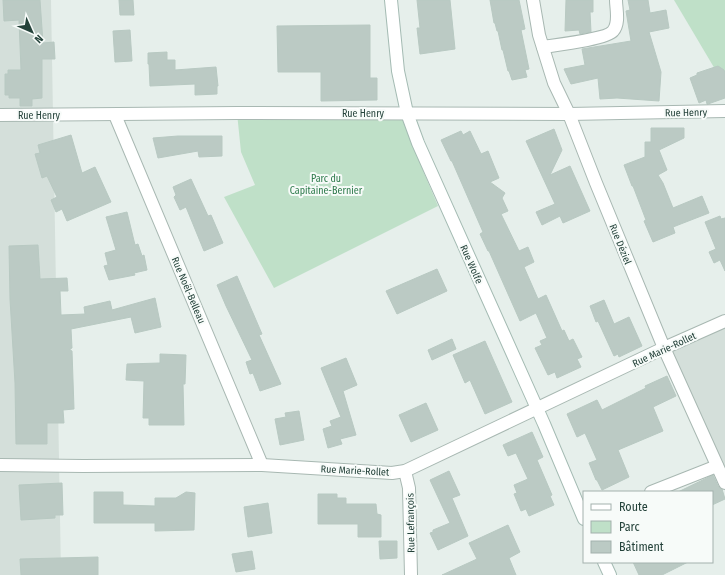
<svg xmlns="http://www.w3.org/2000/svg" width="725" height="575" viewBox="0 0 725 575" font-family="'Fira Sans Condensed',sans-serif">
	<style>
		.built { fill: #d4dfda }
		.green { fill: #bfe0c8 }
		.building { fill: #bbcac4; stroke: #b8c9c2 }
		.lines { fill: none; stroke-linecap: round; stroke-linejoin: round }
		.street-casing { stroke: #a8b8b2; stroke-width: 14 }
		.secondary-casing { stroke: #a4bbb3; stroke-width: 14 }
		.street { stroke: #fff; stroke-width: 12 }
		.secondary { stroke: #fff; stroke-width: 12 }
		.labels { text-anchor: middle; stroke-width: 4; stroke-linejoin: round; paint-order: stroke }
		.street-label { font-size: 10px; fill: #24423a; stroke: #f7fbf9 }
		.park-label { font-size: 10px; fill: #2d7a4b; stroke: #f7fbf9 }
	</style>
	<rect width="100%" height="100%" fill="#e6efeb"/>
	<g class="built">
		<polygon points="0,0 51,0 61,575 0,575"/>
		<polygon points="725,321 725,483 664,348"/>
	</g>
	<g class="green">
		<polygon points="674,0 725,0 725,86"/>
		<polygon points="237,113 406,113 412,141 424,173 438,206 274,288 224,197 255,185 241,152"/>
	</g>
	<g class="building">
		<polygon points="3,0 40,0 43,43 54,42 55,59 42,59 42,98 32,99 32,106 20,106 20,98 9,98 9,95 5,95 5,74 8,74 8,70 21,70 19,20 4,21"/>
		<polygon points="119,0 133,0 134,15 120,15"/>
		<polygon points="417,0 450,0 455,49 420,54 417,28 420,28"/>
		<polygon points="490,0 519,0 525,29 521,30 529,69 525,70 527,77 512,80 509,71 508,71 503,50 502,50 498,31 497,31 495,23 494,23"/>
		<polygon points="566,0 593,0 593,12 590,12 591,32 580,34 579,30 565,31"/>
		<polygon points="628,0 648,0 650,13 666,10 669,28 649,32 661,72 659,101 617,98 600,99 598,78 571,84 564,69 585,65 582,49 631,41 626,11 630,10"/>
		<polygon points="370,25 370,78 377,78 377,100 321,101 321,72 278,72 277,26"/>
		<polygon points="130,30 132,61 115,62 113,31"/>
		<polygon points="167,52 167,60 175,60 175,70 216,67 218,86 217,86 217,94 195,95 195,84 150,86 149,64 148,64 148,53"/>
		<polygon points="718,66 724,70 725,73 725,98 708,104 707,104 706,100 699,103 690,78 697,75 697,73"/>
		<polygon points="651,128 684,128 684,138 659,150 667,170 658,175 663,183 673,208 702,196 709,213 673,227 675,233 653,242 644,221 646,220 633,186 632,186 624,165 645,157 645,142 651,142"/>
		<polygon points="554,129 562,150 550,175 570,166 590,211 563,223 560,216 542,225 536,212 555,204 526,141"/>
		<polygon points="461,131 463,135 470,131 481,154 488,151 499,178 490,182 505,193 502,198 508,211 501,214 519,251 528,247 534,262 524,267 538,299 546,295 562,331 564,330 569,341 573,339 582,357 577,359 581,367 557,378 555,372 548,375 535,348 542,345 540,341 547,338 536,313 520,321 489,251 488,251 480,234 483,232 452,161 451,161 441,140"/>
		<polygon points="71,135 82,173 95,167 111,202 67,221 62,209 56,212 51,200 57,197 47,176 42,178 35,154 40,153 38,145"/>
		<polygon points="178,136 222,136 222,156 199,157 198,151 158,158 153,138"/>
		<polygon points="191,179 208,216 211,215 223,243 204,251 186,207 180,210 174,197 176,195 173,187"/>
		<polygon points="127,212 135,245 138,244 142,256 144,255 147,270 134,273 135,275 109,280 104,266 108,265 105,253 116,250 106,217"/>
		<polygon points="720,216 721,219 725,218 725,271 720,260 714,263 709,252 716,249 705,222"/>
		<polygon points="38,245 40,279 67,278 68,291 60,291 61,315 85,314 84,307 110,301 112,310 155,298 161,327 135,333 131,317 71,329 72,348 70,349 70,350 72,351 74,409 63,410 64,423 47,423 47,444 16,444 15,383 10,299 9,246"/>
		<polygon points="437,269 447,291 397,314 386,291"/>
		<polygon points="237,276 262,334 259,335 281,384 260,391 253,373 250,374 246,362 252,360 226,306 217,285"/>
		<polygon points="604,300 614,324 629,317 642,346 619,357 618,354 614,356 598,321 596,322 590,306"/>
		<polygon points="452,339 456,349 432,360 428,350"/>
		<polygon points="485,341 512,402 485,414 470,380 465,383 453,355"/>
		<polygon points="160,354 186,355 185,384 183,384 184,425 149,425 149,418 143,418 144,381 126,380 127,364 160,363"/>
		<polygon points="346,358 357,385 343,391 356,435 340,439 342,444 328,448 323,429 332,426 330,421 341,417 321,368"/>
		<polygon points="667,376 676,396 653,407 663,431 618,450 629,477 602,490 597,480 596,480 589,463 597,460 585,433 577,437 567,414 597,400 602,410 646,388 645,386"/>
		<polygon points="426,403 438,430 411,442 399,415"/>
		<polygon points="299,411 304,440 280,445 275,419 286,417 285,413"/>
		<polygon points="532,432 543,457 537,460 552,495 550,496 554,505 529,516 526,509 521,511 514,494 517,493 514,485 528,479 516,453 508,456 503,445"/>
		<polygon points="449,471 460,495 452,498 468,536 438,550 430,533 433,532 433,530 450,523 430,480"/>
		<polygon points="713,475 718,486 722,489 725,499 712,505 712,492 678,492"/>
		<polygon points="62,483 63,515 55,515 55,518 21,520 19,485"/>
		<polygon points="94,492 123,492 123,505 155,506 155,498 176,498 186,492 195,493 194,530 155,531 155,523 94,523"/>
		<polygon points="318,494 337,494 337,498 346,498 346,504 376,504 377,514 381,515 381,537 358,537 358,524 318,524"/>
		<polygon points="268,503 272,533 248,537 244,507"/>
		<polygon points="508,525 520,552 509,558 516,575 442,575 477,559 469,543"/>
		<polygon points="379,541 397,541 397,558 380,559"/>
		<polygon points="252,551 255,569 236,572 232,554"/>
		<polygon points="98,557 98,575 21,575 20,559"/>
		<polygon points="633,562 688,562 662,575 639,575"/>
	</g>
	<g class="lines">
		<defs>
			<g id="street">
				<polyline points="533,0 539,35 554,83 569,114 596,183 664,348 725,483"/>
				<path d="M543 47C556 45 607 39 613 31 620 23 616 9 616 0"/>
				<polyline points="0,115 237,113 569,114 725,111"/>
				<polyline points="115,115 262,465"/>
				<polyline points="0,465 83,466 262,465 392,473 405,471 664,348 725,321"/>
				<polyline points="405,471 409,488 411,575"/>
				<polyline points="651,492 717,466"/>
			</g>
			<g id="secondary">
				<polyline points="391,0 398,71 407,113 418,143 544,424 584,519"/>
				<polyline points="604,562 610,575"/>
			</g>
		</defs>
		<use href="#street" class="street-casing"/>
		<use href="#secondary" class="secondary-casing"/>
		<use href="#street" class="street"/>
		<use href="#secondary" class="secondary"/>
	</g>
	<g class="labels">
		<g class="street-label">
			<text transform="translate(686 112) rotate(-1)" y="4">Rue Henry</text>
			<text x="363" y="117">Rue Henry</text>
			<text x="39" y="119">Rue Henry</text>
			<text transform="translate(621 244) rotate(68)" y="4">Rue Déziel</text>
			<text transform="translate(472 264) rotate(66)" y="4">Rue Wolfe</text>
			<text transform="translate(189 290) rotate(67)" y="4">Rue Noël-Belleau</text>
			<text transform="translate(664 349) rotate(-25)" y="4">Rue Marie-Rollet</text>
			<text transform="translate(355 470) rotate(3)" y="4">Rue Marie-Rollet</text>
			<text transform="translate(410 523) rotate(-91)" y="4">Rue Lefrançois</text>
		</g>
		<g class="park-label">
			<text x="326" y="182">Parc du<tspan x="326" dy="12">Capitaine-Bernier</tspan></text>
		</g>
	</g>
	<rect x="583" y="491" width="130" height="72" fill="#f7fbf9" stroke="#a3b1ad"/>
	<rect x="591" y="504" width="20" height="6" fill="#ffffff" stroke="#a3b1ad"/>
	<text x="619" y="511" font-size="12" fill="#24423a">Route</text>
	<rect x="591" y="521" width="20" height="12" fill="#bfe0c8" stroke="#a3b1ad"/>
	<text x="619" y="531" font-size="12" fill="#24423a">Parc</text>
	<rect x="591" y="541" width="20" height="12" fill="#bbcac4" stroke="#a3b1ad"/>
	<text x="619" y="551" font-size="12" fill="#24423a">Bâtiment</text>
	<g transform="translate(32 32) rotate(135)" stroke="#f7fbf9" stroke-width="3" paint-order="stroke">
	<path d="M0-3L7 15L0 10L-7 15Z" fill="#24423a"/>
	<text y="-6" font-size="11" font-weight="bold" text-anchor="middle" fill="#24423a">N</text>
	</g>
</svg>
